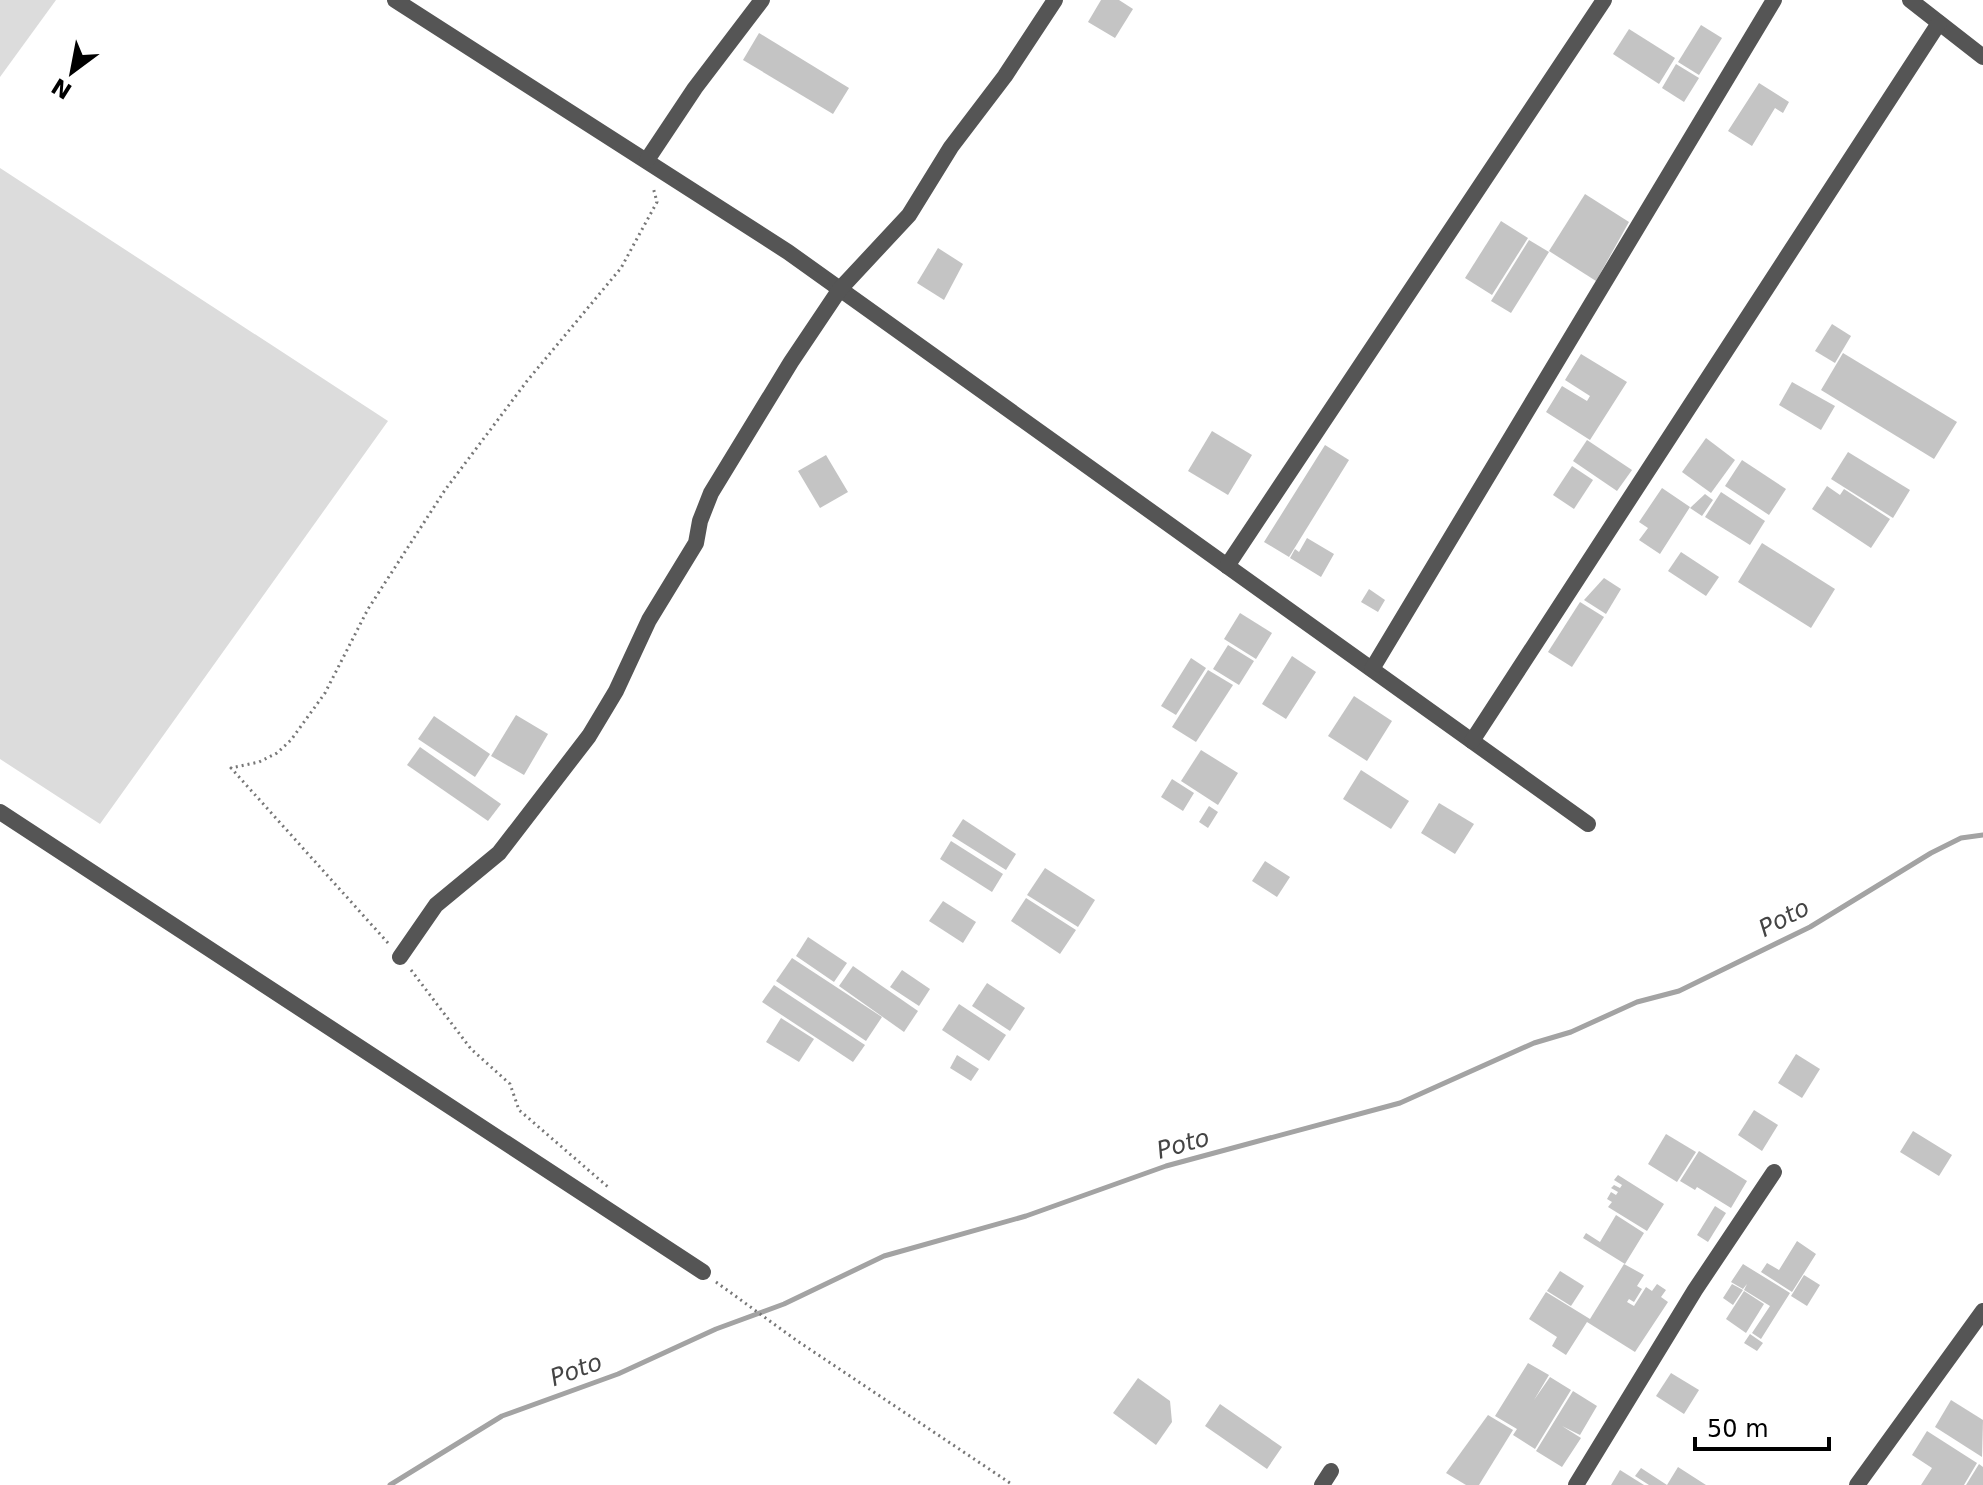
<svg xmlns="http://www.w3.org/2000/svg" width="1983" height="1485" viewBox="0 0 1983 1485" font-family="'DejaVu Sans',sans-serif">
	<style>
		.green { fill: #dcdcdc }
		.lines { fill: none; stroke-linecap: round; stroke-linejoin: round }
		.stream { stroke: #a3a3a3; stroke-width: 5 }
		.building { fill: #c4c4c4 }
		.path { stroke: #777; stroke-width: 3; stroke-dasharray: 2 4; stroke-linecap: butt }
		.street { stroke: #555; stroke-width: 16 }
		.labels { text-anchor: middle; stroke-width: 6; stroke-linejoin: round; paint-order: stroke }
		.water-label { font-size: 24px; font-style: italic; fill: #444; stroke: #fff }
	</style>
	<rect width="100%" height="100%" fill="#fff"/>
	<g class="green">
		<polygon points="0,0 56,0 0,77"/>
		<polygon points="0,168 388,421 100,824 0,759"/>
	</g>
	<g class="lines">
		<polyline class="stream" points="390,1485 502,1416 618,1374 716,1329 784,1304 884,1256 1026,1216 1166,1166 1400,1103 1534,1043 1571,1032 1637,1002 1679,991 1810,927 1931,853 1961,838 1983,835"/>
	</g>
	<g class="building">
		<polygon points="1101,0 1119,0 1133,9 1115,38 1088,22"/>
		<polygon points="1701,25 1722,38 1699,75 1678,62"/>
		<polygon points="1629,29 1675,58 1659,84 1613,54"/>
		<polygon points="759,33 849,88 833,114 743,60"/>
		<polygon points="1676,64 1699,78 1684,102 1662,88"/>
		<polygon points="1759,83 1789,102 1783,113 1775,108 1752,146 1728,131"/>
		<polygon points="1585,194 1629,222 1596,281 1549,251"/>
		<polygon points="1501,221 1528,238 1492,295 1465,278"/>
		<polygon points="1529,240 1549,252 1511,313 1491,301"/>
		<polygon points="938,248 963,264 944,300 917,283"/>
		<polygon points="1832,324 1851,336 1835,363 1815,351"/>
		<polygon points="1843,353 1957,422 1934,459 1821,390"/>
		<polygon points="1581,354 1627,382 1590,440 1546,412 1562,386 1587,401 1590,396 1565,380"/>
		<polygon points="1792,382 1835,406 1821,430 1779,405"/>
		<polygon points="1212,431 1252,455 1228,495 1188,471"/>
		<polygon points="1706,438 1735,460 1711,493 1682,472"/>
		<polygon points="1587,440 1632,470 1617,491 1573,461"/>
		<polygon points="1325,445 1349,460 1289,557 1264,542"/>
		<polygon points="1848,452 1910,490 1893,518 1831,479"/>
		<polygon points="826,455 848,492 820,508 798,471"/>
		<polygon points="1742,460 1786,489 1769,515 1725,486"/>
		<polygon points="1572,466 1593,480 1574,509 1553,495"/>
		<polygon points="1827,486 1840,495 1844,489 1890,519 1871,548 1812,509"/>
		<polygon points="1662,488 1690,507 1660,554 1639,540 1648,528 1639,522"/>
		<polygon points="1721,492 1765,521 1750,545 1705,517"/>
		<polygon points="1705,494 1713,500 1702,516 1690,508"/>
		<polygon points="1307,538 1334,554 1321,577 1290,558 1295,549 1299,552"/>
		<polygon points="1762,543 1835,589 1811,628 1738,582"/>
		<polygon points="1681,552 1719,577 1706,596 1668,571"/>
		<polygon points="1604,578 1621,589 1606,614 1584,600"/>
		<polygon points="1369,589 1385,600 1378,612 1361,602"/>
		<polygon points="1580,602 1604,617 1572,667 1548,652"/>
		<polygon points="1240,613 1272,633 1256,659 1224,639"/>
		<polygon points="1228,645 1254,661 1239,685 1213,669"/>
		<polygon points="1292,656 1316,672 1286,719 1262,704"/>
		<polygon points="1191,658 1206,668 1176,715 1161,706"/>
		<polygon points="1208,670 1233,685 1196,742 1172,727"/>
		<polygon points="1354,696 1392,721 1367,761 1328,736"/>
		<polygon points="516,715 548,734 524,775 491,756"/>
		<polygon points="434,716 490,754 475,777 418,739"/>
		<polygon points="420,747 501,804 488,821 407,765"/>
		<polygon points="1201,750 1238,773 1218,805 1181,781"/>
		<polygon points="1361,770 1409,801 1391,829 1343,799"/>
		<polygon points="1172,779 1194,793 1183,811 1161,797"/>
		<polygon points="1439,803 1474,824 1455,854 1421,833"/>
		<polygon points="1209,806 1218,812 1208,828 1199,822"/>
		<polygon points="963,819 1016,854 1006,870 952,836"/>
		<polygon points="951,841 1003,874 992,892 940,859"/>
		<polygon points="1265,861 1290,877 1277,897 1252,881"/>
		<polygon points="1045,868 1095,900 1078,927 1027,895"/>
		<polygon points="1026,898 1076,930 1060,954 1011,921"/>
		<polygon points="943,901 976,922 963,943 929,921"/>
		<polygon points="808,937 847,963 834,982 796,956"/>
		<polygon points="792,958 882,1017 866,1041 776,981"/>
		<polygon points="853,966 918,1011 904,1032 839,986"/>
		<polygon points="902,970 930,989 919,1006 890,987"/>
		<polygon points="987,983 1025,1008 1010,1031 972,1006"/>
		<polygon points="774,985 865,1045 853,1062 762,1002"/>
		<polygon points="959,1004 1006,1035 989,1061 942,1030"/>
		<polygon points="781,1018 814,1039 799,1062 766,1042"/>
		<polygon points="1796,1054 1820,1069 1802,1098 1778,1083"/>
		<polygon points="957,1055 979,1069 971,1081 950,1068"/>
		<polygon points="1754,1110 1778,1125 1762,1151 1738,1135"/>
		<polygon points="1913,1131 1952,1155 1939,1176 1900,1152"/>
		<polygon points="1666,1134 1696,1152 1677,1182 1648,1164"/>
		<polygon points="1699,1151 1747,1181 1731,1208 1697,1187 1695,1190 1680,1181"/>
		<polygon points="1618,1175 1664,1204 1647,1231 1608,1207 1612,1202 1607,1199 1611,1192 1616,1195 1618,1192 1611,1188 1614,1185 1620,1188 1622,1185 1614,1180"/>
		<polygon points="1715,1206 1726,1213 1708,1242 1697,1235"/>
		<polygon points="1616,1215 1644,1233 1625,1264 1583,1238 1586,1233 1600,1242"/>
		<polygon points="1797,1241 1816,1254 1792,1292 1761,1272 1767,1263 1779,1270"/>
		<polygon points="1624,1264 1644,1275 1637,1286 1642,1289 1634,1302 1629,1299 1627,1302 1634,1306 1646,1287 1652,1291 1657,1284 1666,1290 1661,1297 1668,1302 1635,1352 1587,1322 1566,1355 1552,1346 1557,1337 1529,1319 1546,1292 1590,1319"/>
		<polygon points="1743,1264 1790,1293 1761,1339 1752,1333 1770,1306 1744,1290 1747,1284 1743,1289 1731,1282"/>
		<polygon points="1560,1271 1584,1286 1571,1306 1547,1291"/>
		<polygon points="1804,1275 1820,1285 1807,1306 1791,1296"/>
		<polygon points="1732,1284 1743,1290 1733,1305 1723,1298"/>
		<polygon points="1744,1291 1764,1304 1746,1333 1726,1319"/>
		<polygon points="1750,1334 1763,1343 1757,1351 1744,1343"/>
		<polygon points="1528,1363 1549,1375 1534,1400 1550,1377 1571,1390 1535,1449 1513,1435 1517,1429 1495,1416"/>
		<polygon points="1671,1373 1699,1390 1684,1414 1656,1396"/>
		<polygon points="1138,1378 1170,1401 1172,1422 1156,1445 1113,1413"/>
		<polygon points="1573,1391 1597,1406 1580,1435 1562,1426 1581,1438 1562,1467 1536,1451"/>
		<polygon points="1951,1400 1983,1420 1982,1457 1935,1427"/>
		<polygon points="1220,1404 1282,1447 1267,1469 1205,1426"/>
		<polygon points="1488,1415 1513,1430 1479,1485 1466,1485 1446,1473"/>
		<polygon points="1927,1431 1977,1463 1964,1485 1921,1485 1932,1468 1912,1455"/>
		<polygon points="1979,1464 1983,1467 1983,1485 1966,1485"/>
		<polygon points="1678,1467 1706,1485 1649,1485 1635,1476 1641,1468 1667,1485"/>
		<polygon points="1620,1470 1644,1485 1611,1485"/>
	</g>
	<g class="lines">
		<g class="path">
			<polyline points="388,943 231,768 259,762 277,753 291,740 325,693 368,609 445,490 527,381 621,268 657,202 653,187"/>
			<polyline points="411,970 471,1049 510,1084 519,1110 608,1187"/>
			<polyline points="716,1282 796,1340 1013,1485"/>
		</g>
		<g class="street">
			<polyline points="395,0 788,252 1588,824"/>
			<polyline points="1910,0 1983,57"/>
			<polyline points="647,160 695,88 762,0"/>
			<polyline points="1227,566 1604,0"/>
			<polyline points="1372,669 1774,0"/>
			<polyline points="1472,741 1939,23"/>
			<polyline points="0,812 703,1272"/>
			<polyline points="400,957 436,905 499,853 589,736 616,691 649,620 696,543 700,521 711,493 791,362 840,289 909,215 951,147 1005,76 1055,0"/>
			<polyline points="1322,1485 1331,1471"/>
			<polyline points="1576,1485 1695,1290 1774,1172"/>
			<polyline points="1857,1485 1983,1311"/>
		</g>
	</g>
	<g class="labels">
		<g class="water-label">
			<text transform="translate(1784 918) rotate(-28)" y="8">Poto</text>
			<text transform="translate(1183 1144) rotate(-16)" y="8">Poto</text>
			<text transform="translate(576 1370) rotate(-20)" y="8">Poto</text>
		</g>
	</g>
	<g transform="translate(72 72) rotate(212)" stroke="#ffffff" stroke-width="6" paint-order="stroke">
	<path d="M0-6L14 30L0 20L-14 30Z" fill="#000000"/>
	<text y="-12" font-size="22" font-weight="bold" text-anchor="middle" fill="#000000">N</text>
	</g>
	<path d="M1695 1437v12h134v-12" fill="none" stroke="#000000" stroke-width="4"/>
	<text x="1707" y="1437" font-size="24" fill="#000000" stroke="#ffffff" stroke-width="6" paint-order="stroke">50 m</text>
</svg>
